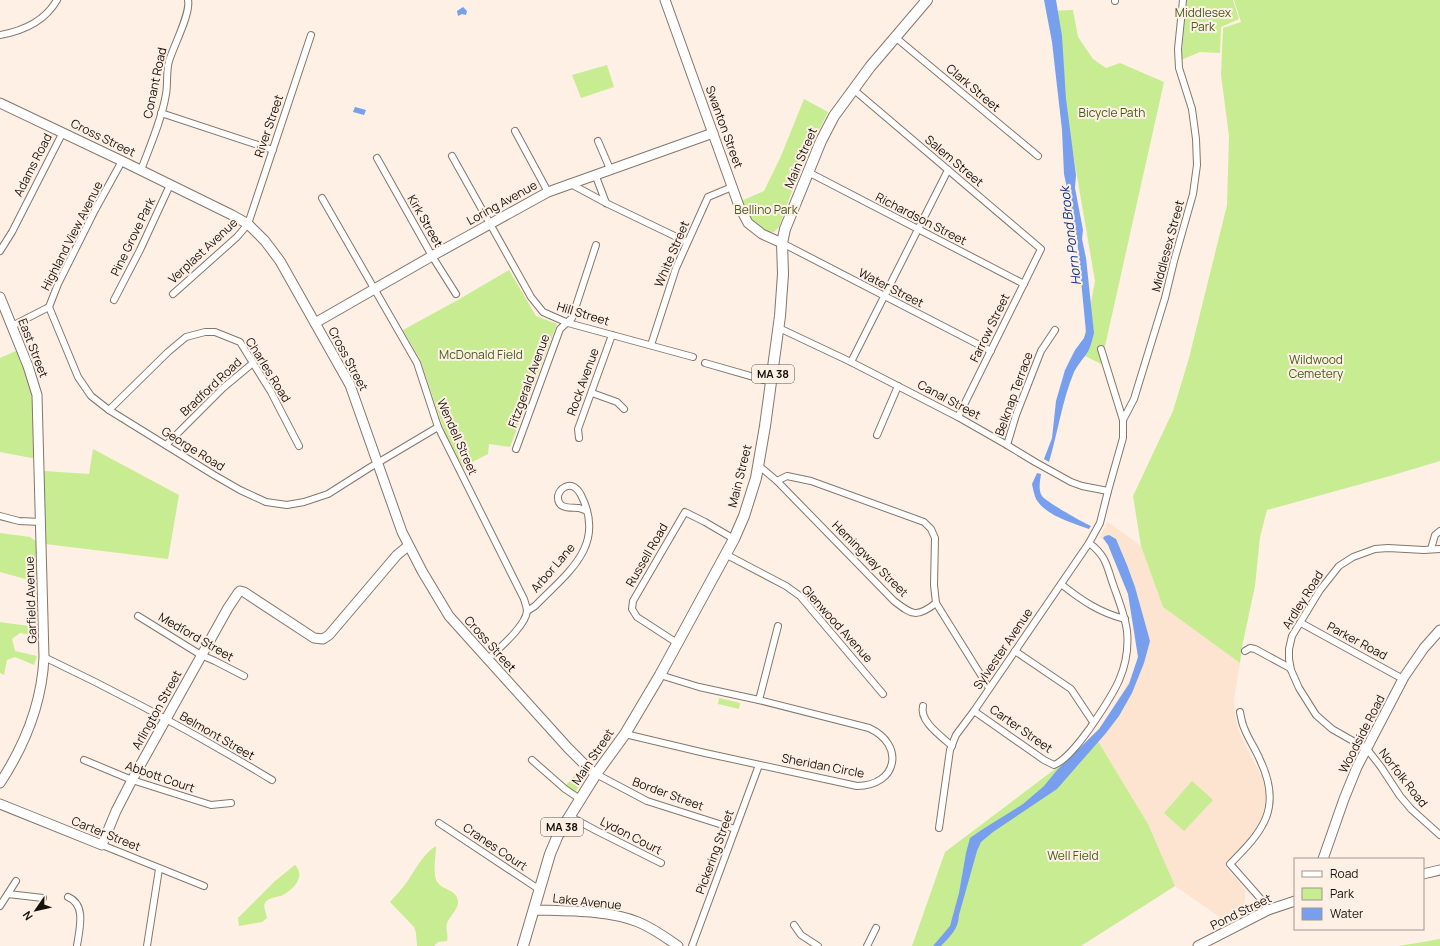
<svg xmlns="http://www.w3.org/2000/svg" width="1440" height="946" viewBox="0 0 1440 946" font-family="Manrope,sans-serif">
	<style>
		.built { fill: #fce4d1 }
		.green { fill: #c8ec92 }
		.water { fill: #779fed }
		.lines { fill: none; stroke-linecap: round; stroke-linejoin: round }
		.street-casing { stroke: #85766a; stroke-width: 8 }
		.secondary-casing { stroke: #85766a; stroke-width: 11 }
		.primary-casing { stroke: #85766a; stroke-width: 12 }
		.street { stroke: #fff; stroke-width: 6 }
		.secondary { stroke: #fff; stroke-width: 9 }
		.primary { stroke: #fff; stroke-width: 10 }
		.labels { text-anchor: middle; stroke-width: 4; stroke-linejoin: round; paint-order: stroke }
		.shield { fill: #fef0e5; stroke: #5d554e; stroke-width: 1 }
		.shield-label { font-size: 11px; font-weight: bold; fill: #18120d }
		.park-label { font-size: 12px; fill: #455c1d; stroke: #fef0e5 }
		.street-label { font-size: 12px; fill: #18120d; stroke: #fef0e5 }
		.water-label { font-size: 13px; font-style: italic; fill: #072f87; stroke: #fef0e5 }
	</style>
	<rect width="100%" height="100%" fill="#fef0e5"/>
	<polygon class="built" points="1108,522 1141,546 1163,607 1240,663 1234,700 1235,718 1240,734 1263,780 1266,797 1263,814 1257,827 1225,867 1240,883 1245,891 1245,900 1244,908 1239,916 1230,924 1175,886 1148,824 1096,738 1142,658 1138,613 1113,548 1100,537"/>
	<g class="green">
		<polygon points="1187,0 1233,0 1239,19 1221,27 1220,53 1200,52 1181,60"/>
		<polygon points="1234,0 1440,0 1440,461 1390,476 1267,510 1260,537 1255,586 1242,647 1240,663 1163,607 1141,546 1133,496 1173,411 1189,358 1227,205 1229,136 1221,75 1223,28 1241,22"/>
		<polygon points="1073,10 1078,37 1093,59 1106,68 1120,63 1164,82 1101,364 1081,354 1095,281 1061,83 1047,11"/>
		<polygon points="607,65 614,87 581,98 572,75"/>
		<polygon points="804,99 828,112 815,138 794,185 779,227 774,232 767,233 749,220 741,201 764,191 781,156"/>
		<polygon points="509,270 536,316 557,324 510,447 489,444 488,454 463,467 445,433 420,359 403,330 456,301"/>
		<polygon points="18,350 33,391 37,459 0,452 0,358"/>
		<polygon points="93,449 179,495 168,559 45,544 44,471 89,474"/>
		<polygon points="0,533 30,537 37,542 40,583 0,572"/>
		<polygon points="0,622 36,627 36,636 20,633 12,639 15,651 37,656 34,665 15,657 7,660 4,675 0,673"/>
		<polygon points="719,698 740,703 739,709 718,704"/>
		<polygon points="1096,738 1148,824 1175,886 1081,946 912,946 945,852"/>
		<polygon points="580,770 584,778 575,793 565,786"/>
		<polygon points="1192,781 1213,800 1184,831 1164,813"/>
		<path d="M436 846C436 856 432 876 438 883 443 890 457 890 458 901 459 908 450 916 447 923 445 929 449 935 447 941L438 942 434 946H417L416 933 414 927 390 902C396 895 402 889 407 882 415 870 423 854 436 846Z"/>
		<path d="M295 865C306 876 294 889 283 895 278 897 272 897 268 900 265 902 265 903 264 906L267 918 262 922 239 926 238 918 275 881Z"/>
		<polygon points="1440,939 1440,946 1399,946"/>
	</g>
	<g class="water">
		<path d="M1044 0H1056L1062 36 1066 99 1076 175 1075 188 1083 230 1082 239 1086 258 1094 333C1092 341 1090 350 1085 356 1081 361 1077 366 1074 372 1062 401 1058 432 1049 462L1044 459 1052 438 1056 401 1065 370 1075 350 1084 338 1086 332 1077 239 1072 213 1064 174 1062 130 1052 42Z"/>
		<polygon points="463,7 467,11 466,15 462,14 458,16 457,11"/>
		<polygon points="355,107 366,110 364,115 353,112"/>
		<path d="M1037 473 1041 474C1040 481 1038 490 1042 496 1046 502 1084 523 1091 526L1089 529C1073 523 1046 516 1036 499 1034 494 1033 489 1032 484Z"/>
		<path d="M1109 535 1116 539 1127 565 1135 587 1150 641 1144 663 1132 693 1119 716 1106 733 1057 789 993 832 981 842 977 851 959 915C958 930 951 935 941 946H933L950 926 959 893 966 853 970 838 983 829 1023 804 1044 786 1058 769 1099 729 1129 684 1138 657 1128 594 1108 545 1103 538 1105 536Z"/>
	</g>
	<g class="lines">
		<defs>
			<g id="street">
				<polyline points="1115,0 1115,1"/>
				<path d="M0 35C23 31 45 21 57 0"/>
				<polyline points="895,37 1038,156"/>
				<polyline points="853,89 1041,249 958,417"/>
				<polyline points="161,113 273,150"/>
				<polyline points="515,131 548,192"/>
				<polyline points="598,141 610,169"/>
				<polyline points="452,156 531,297 543,312 568,323 693,357"/>
				<polyline points="377,158 432,256 456,294"/>
				<path d="M141 170C150 146 162 119 166 94 168 83 166 72 169 61 174 45 191 13 188 0"/>
				<polyline points="808,172 1024,284"/>
				<polyline points="595,174 606,203"/>
				<polyline points="569,183 608,204 687,242"/>
				<path d="M322 198 417 363 438 427 524 599C525 603 527 607 527 611 526 626 498 649 487 660"/>
				<polyline points="782,243 991,351"/>
				<polyline points="0,251 12,232 63,132"/>
				<polyline points="173,294 237,237 248,224 311,35"/>
				<polyline points="114,300 140,250 170,185"/>
				<polyline points="49,307 78,377 91,396 109,410 214,475 240,490 266,502 287,505 304,502 328,494 369,468 438,427"/>
				<polyline points="12,326 49,307 58,284 95,210 122,161"/>
				<polyline points="779,328 851,362 958,417 1007,445 1035,462 1071,482 1082,486 1108,491"/>
				<polyline points="651,345 676,268 708,197 732,187"/>
				<polyline points="1101,349 1123,420"/>
				<polyline points="851,362 948,170"/>
				<polyline points="705,363 771,382"/>
				<polyline points="592,393 617,402 624,409"/>
				<polyline points="109,410 168,352 186,337 205,332 215,332 240,342 271,392 299,446"/>
				<polyline points="877,435 898,386"/>
				<polyline points="579,438 578,429 612,335"/>
				<polyline points="166,445 223,388 253,363"/>
				<polyline points="1007,445 1016,415 1041,351 1055,330"/>
				<polyline points="516,449 560,329 572,318 596,245"/>
				<path d="M758 465 777 481 894 601C912 615 917 618 936 603"/>
				<polyline points="777,481 787,476 811,481 924,522 931,529 935,538 934,585 936,603 989,688"/>
				<polyline points="0,516 19,521 41,522"/>
				<polyline points="1431,549 1435,535 1440,531"/>
				<polyline points="1440,549 1424,550 1388,548 1375,549 1353,557 1339,566 1320,590 1292,636 1289,649 1289,659 1291,670 1299,688 1316,715 1332,729 1367,749 1381,767 1400,796 1411,809 1440,835"/>
				<polyline points="725,554 786,586 800,596 883,694"/>
				<path d="M1061 584C1081 600 1100 613 1125 619"/>
				<path d="M527 611 535 606C567 573 607 546 581 495 578 489 572 483 565 487 561 489 559 492 558 496 557 510 571 507 579 508 582 509 585 510 587 511"/>
				<polyline points="138,616 201,655 215,661 244,676"/>
				<polyline points="1301,623 1403,679"/>
				<polyline points="677,643 637,617 632,609 633,601 685,512 705,522 734,539"/>
				<polyline points="1015,651 1071,689 1093,722"/>
				<polyline points="1245,651 1250,648 1255,649 1290,668"/>
				<path d="M44 657C122 694 198 735 272 780"/>
				<polyline points="759,700 778,626"/>
				<path d="M923 706C919 721 941 736 952 746"/>
				<path d="M974 711 1044 760 1054 765C1067 760 1082 739 1090 728 1111 697 1131 671 1127 631 1125 616 1119 601 1114 587 1107 568 1107 556 1089 543"/>
				<path d="M1240 712C1241 718 1242 724 1245 730 1249 740 1256 750 1260 760 1283 808 1263 831 1230 864L1260 898 1268 910"/>
				<path d="M625 734 705 753 857 786C897 786 906 745 869 728L759 700 699 687 660 675"/>
				<polyline points="84,760 132,780 211,805 231,803"/>
				<polyline points="532,760 565,789 580,799"/>
				<polyline points="596,774 647,801 735,829"/>
				<polyline points="569,816 597,831 661,863"/>
				<polyline points="439,823 540,890"/>
				<polyline points="939,828 950,750 956,735 974,711 1089,543 1100,523 1108,491 1123,438 1123,420 1134,399 1165,298 1174,261 1193,194 1197,165 1196,139 1192,109 1179,68 1178,49 1183,0"/>
				<polyline points="102,845 204,886"/>
				<polyline points="8,894 43,898"/>
				<path d="M68 897C87 905 79 930 77 946"/>
				<polyline points="0,906 16,881"/>
				<polyline points="794,925 801,935 818,946"/>
				<polyline points="147,946 159,869"/>
				<polyline points="692,946 759,765"/>
				<polyline points="867,946 876,928"/>
			</g>
			<g id="secondary">
				<polyline points="665,0 739,206 748,223 762,234 782,243"/>
				<polyline points="0,103 122,161 232,215 248,224 265,241 280,261 350,385 402,532 422,571 449,616 568,748 588,768 596,774"/>
				<path d="M0 297 28 366 37 395 44 657C42 703 25 745 0 783"/>
				<polyline points="315,323 432,256 548,192 713,133"/>
				<polyline points="0,804 102,845 116,811 132,780 228,608 238,593 240,591 244,592 314,638 323,639 329,635 397,555 408,546"/>
				<polyline points="1323,859 1344,799 1357,767 1404,677 1424,648 1440,630"/>
				<polyline points="1423,874 1440,870"/>
				<path d="M534 910C567 911 608 910 638 922 653 928 665 937 678 946"/>
				<polyline points="1198,946 1268,910 1295,901"/>
			</g>
			<polyline id="primary" points="523,946 550,854 558,835 596,774 625,734 660,675 734,539 744,516 756,478 765,426 780,316 783,274 782,243 785,229 821,141 834,116 870,67 927,0"/>
		</defs>
		<use href="#street" class="street-casing"/>
		<use href="#secondary" class="secondary-casing"/>
		<use href="#primary" class="primary-casing"/>
		<use href="#street" class="street"/>
		<use href="#secondary" class="secondary"/>
		<use href="#primary" class="primary"/>
	</g>
	<g class="labels">
		<g class="shield">
			<rect x="752" y="365" width="42" height="18" rx="3"/>
			<rect x="541" y="818" width="42" height="18" rx="3"/>
		</g>
		<g class="shield-label">
			<text x="773" y="378">MA 38</text>
			<text x="562" y="831">MA 38</text>
		</g>
		<g class="park-label">
			<text x="1203" y="17">Middlesex<tspan x="1203" dy="14">Park</tspan></text>
			<text x="1112" y="117">Bicycle Path</text>
			<text x="766" y="214">Bellino Park</text>
			<text x="481" y="359">McDonald Field</text>
			<text x="1316" y="364">Wildwood<tspan x="1316" dy="14">Cemetery</tspan></text>
			<text x="1073" y="860">Well Field</text>
		</g>
		<g class="street-label">
			<text transform="translate(155 83) rotate(-78)" y="4">Conant Road</text>
			<text transform="translate(973 88) rotate(40)" y="4">Clark Street</text>
			<text transform="translate(269 126) rotate(-71)" y="4">River Street</text>
			<text transform="translate(724 127) rotate(70)" y="4">Swanton Street</text>
			<text transform="translate(103 138) rotate(26)" y="4">Cross Street</text>
			<text transform="translate(801 158) rotate(-67)" y="4">Main Street</text>
			<text transform="translate(954 161) rotate(40)" y="4">Salem Street</text>
			<text transform="translate(33 165) rotate(-63)" y="4">Adams Road</text>
			<text transform="translate(502 203) rotate(-29)" y="4">Loring Avenue</text>
			<text transform="translate(921 219) rotate(27)" y="4">Richardson Street</text>
			<text transform="translate(425 221) rotate(60)" y="4">Kirk Street</text>
			<text transform="translate(72 236) rotate(-63)" y="4">Highland View Avenue</text>
			<text transform="translate(133 237) rotate(-64)" y="4">Pine Grove Park</text>
			<text transform="translate(1168 246) rotate(-75)" y="4">Middlesex Street</text>
			<text transform="translate(203 251) rotate(-43)" y="4">Verplast Avenue</text>
			<text transform="translate(672 254) rotate(-67)" y="4">White Street</text>
			<text transform="translate(891 288) rotate(27)" y="4">Water Street</text>
			<text transform="translate(583 314) rotate(17)" y="4">Hill Street</text>
			<text transform="translate(990 328) rotate(-64)" y="4">Farrow Street</text>
			<text transform="translate(33 348) rotate(69)" y="4">East Street</text>
			<text transform="translate(348 359) rotate(62)" y="4">Cross Street</text>
			<text transform="translate(268 370) rotate(58)" y="4">Charles Road</text>
			<text transform="translate(529 381) rotate(-70)" y="4">Fitzgerald Avenue</text>
			<text transform="translate(583 382) rotate(-70)" y="4">Rock Avenue</text>
			<text transform="translate(211 387) rotate(-43)" y="4">Bradford Road</text>
			<text transform="translate(1014 394) rotate(-70)" y="4">Belknap Terrace</text>
			<text transform="translate(949 400) rotate(28)" y="4">Canal Street</text>
			<text transform="translate(457 437) rotate(66)" y="4">Wendell Street</text>
			<text transform="translate(193 449) rotate(32)" y="4">George Road</text>
			<text transform="translate(740 476) rotate(-76)" y="4">Main Street</text>
			<text transform="translate(647 555) rotate(-60)" y="4">Russell Road</text>
			<text transform="translate(870 559) rotate(45)" y="4">Hemingway Street</text>
			<text transform="translate(553 568) rotate(-49)" y="4">Arbor Lane</text>
			<text transform="translate(31 600) rotate(-92)" y="4">Garfield Avenue</text>
			<text transform="translate(1303 600) rotate(-58)" y="4">Ardley Road</text>
			<text transform="translate(837 624) rotate(48)" y="4">Glenwood Avenue</text>
			<text transform="translate(196 637) rotate(30)" y="4">Medford Street</text>
			<text transform="translate(1357 641) rotate(28)" y="4">Parker Road</text>
			<text transform="translate(490 644) rotate(48)" y="4">Cross Street</text>
			<text transform="translate(1003 649) rotate(-56)" y="4">Sylvester Avenue</text>
			<text transform="translate(157 710) rotate(-61)" y="4">Arlington Street</text>
			<text transform="translate(1021 729) rotate(35)" y="4">Carter Street</text>
			<text transform="translate(1362 734) rotate(-63)" y="4">Woodside Road</text>
			<text transform="translate(217 736) rotate(30)" y="4">Belmont Street</text>
			<text transform="translate(593 757) rotate(-56)" y="4">Main Street</text>
			<text transform="translate(823 766) rotate(11)" y="4">Sheridan Circle</text>
			<text transform="translate(160 777) rotate(19)" y="4">Abbott Court</text>
			<text transform="translate(1403 778) rotate(52)" y="4">Norfolk Road</text>
			<text transform="translate(668 794) rotate(20)" y="4">Border Street</text>
			<text transform="translate(106 834) rotate(22)" y="4">Carter Street</text>
			<text transform="translate(631 836) rotate(27)" y="4">Lydon Court</text>
			<text transform="translate(495 847) rotate(34)" y="4">Cranes Court</text>
			<text transform="translate(715 852) rotate(-70)" y="4">Pickering Street</text>
			<text transform="translate(587 902) rotate(6)" y="4">Lake Avenue</text>
			<text transform="translate(1241 912) rotate(-26)" y="4">Pond Street</text>
		</g>
		<g class="water-label">
			<text transform="translate(1070 236) rotate(-97)" y="5">Horn Pond Brook</text>
		</g>
	</g>
	<rect x="1294" y="858" width="130" height="72" fill="#fef0e5" stroke="#a2978f"/>
	<rect x="1302" y="871" width="20" height="6" fill="#ffffff" stroke="#a2978f"/>
	<text x="1330" y="878" font-size="12" fill="#18120d">Road</text>
	<rect x="1302" y="888" width="20" height="12" fill="#c8ec92" stroke="#a2978f"/>
	<text x="1330" y="898" font-size="12" fill="#18120d">Park</text>
	<rect x="1302" y="908" width="20" height="12" fill="#779fed" stroke="#a2978f"/>
	<text x="1330" y="918" font-size="12" fill="#18120d">Water</text>
	<g transform="translate(36 910) rotate(236)" stroke="#fef0e5" stroke-width="3" paint-order="stroke">
	<path d="M0-3L7 15L0 10L-7 15Z" fill="#18120d"/>
	<text y="-6" font-size="11" font-weight="bold" text-anchor="middle" fill="#18120d">N</text>
	</g>
</svg>
